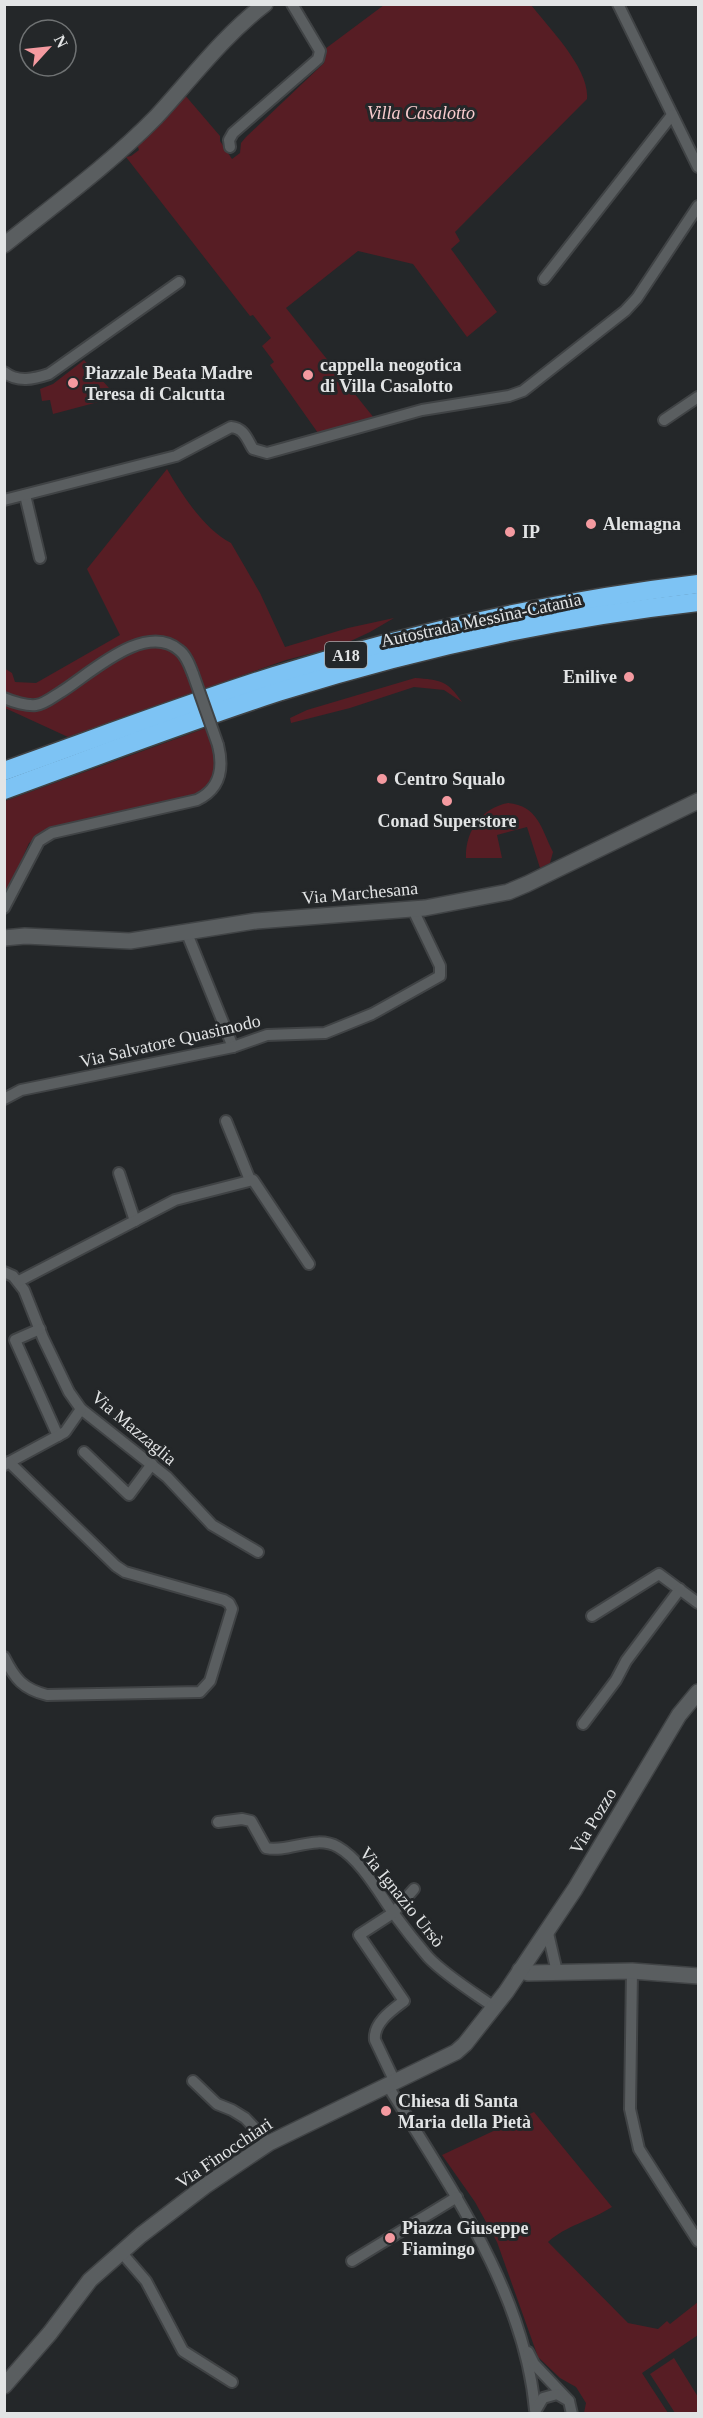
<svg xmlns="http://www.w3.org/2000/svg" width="703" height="2418" viewBox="0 0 703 2418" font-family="Georgia,serif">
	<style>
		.green { fill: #571d24 }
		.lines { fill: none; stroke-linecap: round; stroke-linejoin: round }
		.street-casing { stroke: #404345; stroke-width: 14 }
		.secondary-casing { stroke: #404345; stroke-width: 18 }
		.highway-casing { stroke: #404345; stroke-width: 21 }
		.street { stroke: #5a5e60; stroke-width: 10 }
		.secondary { stroke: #5a5e60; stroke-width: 15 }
		.highway { stroke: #7dc3f4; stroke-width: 18 }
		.street-bridge-casing { stroke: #404345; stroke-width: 14; stroke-linecap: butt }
		.street-bridge { stroke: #5a5e60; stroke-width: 10 }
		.poi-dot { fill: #f49aa0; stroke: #242729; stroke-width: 2 }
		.labels { text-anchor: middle; stroke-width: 6; stroke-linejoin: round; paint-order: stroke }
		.shield { fill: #242729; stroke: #a9abad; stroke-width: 1.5 }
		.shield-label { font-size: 16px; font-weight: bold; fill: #e2e4e5 }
		.park-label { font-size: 18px; font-style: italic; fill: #f9ccce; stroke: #242729 }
		.poi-label { font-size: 18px; font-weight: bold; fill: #e2e4e5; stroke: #242729; text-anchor: start }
		.street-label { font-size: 18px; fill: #e2e4e5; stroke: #242729 }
	</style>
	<rect width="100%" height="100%" fill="#242729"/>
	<g class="green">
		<path d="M384 5H531C549 28 590 69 587 99L455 232 460 241 451 249 497 312 467 337 413 264 358 251 286 308 374 418 318 433 270 365 274 362 262 346 271 338 253 315 250 316 126 157 131 156 139 150 137 144 184 94 220 136V141L232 159 240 153 241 143 246 137 324 63 325 49Z"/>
		<polygon points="84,360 117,397 53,414 50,400 42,401 40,389 53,384"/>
		<path d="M167 469C182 495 204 529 231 543L260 593 285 647 348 628 394 618 370 632 340 646 286 660 204 689 189 658 144 639 46 696C31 701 20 698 6 692L4 668 12 673 15 682 36 683 120 635 87 569Z"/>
		<polygon points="159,645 177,654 183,662 194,692 68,737 5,708 4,704 24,709 128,651"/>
		<path d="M415 678C440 680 447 680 462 702L444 690 414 687 350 708 291 723 290 718 307 710Z"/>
		<path d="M206 728C216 759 226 783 189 798L55 827 29 843 5 898V801Z"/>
		<path d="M508 803C538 806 541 828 553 852L550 863 540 868 527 827 497 835 502 858H466C465 832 481 808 508 803Z"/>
		<path d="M534 2112 612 2207C592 2220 565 2226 548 2242L628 2323 658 2329 667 2321 670 2324 698 2302V2335L642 2373 668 2413H584L586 2403 576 2387 560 2378 538 2357 497 2242 475 2202 442 2155Z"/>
		<polygon points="674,2358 698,2397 698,2413 675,2413 650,2374"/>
	</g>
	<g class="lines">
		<defs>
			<g id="street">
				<polyline points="618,4 698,167"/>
				<polyline points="230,147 229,140 233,133 318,59 320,51 292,4"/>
				<polyline points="544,279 672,115"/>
				<path d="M4 372C18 383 34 379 49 374L179 282"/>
				<polyline points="664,420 698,397"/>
				<polyline points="25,495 40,558"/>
				<path d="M4 500 176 456 231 427C244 428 247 439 253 449L267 453 422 410 509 396 523 391 625 311 637 298 698 206"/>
				<path d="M4 698C13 702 27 706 36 705 45 704 54 696 61 692 90 674 145 621 179 650 186 655 190 666 193 674"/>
				<path d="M4 908 39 841 52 833 197 800C220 789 224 769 218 745"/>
				<polyline points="186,931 233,1047"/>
				<polyline points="4,1099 21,1090 233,1047 267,1035 325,1033 372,1014 440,976 440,966 416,916 415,909"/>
				<polyline points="226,1121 250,1180"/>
				<polyline points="119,1173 135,1221"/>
				<polyline points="4,1272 13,1276 24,1290 43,1338 69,1392 81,1409 167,1477 212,1525 258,1552"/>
				<polyline points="19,1281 175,1200 253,1180 309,1264"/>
				<polyline points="40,1329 15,1340 58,1436"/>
				<polyline points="84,1452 129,1495 152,1464"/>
				<polyline points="4,1465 65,1432 81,1409"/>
				<polyline points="592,1616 659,1574 698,1603"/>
				<path d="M4 1657C15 1679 23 1689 47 1695L200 1692 210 1681 232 1609 229 1603 224 1600 125 1572 116 1566 9 1462"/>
				<polyline points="583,1724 616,1680 626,1661 680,1589"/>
				<path d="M218 1822 242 1819 251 1821 266 1848C289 1853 315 1834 338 1847 361 1860 379 1893 394 1914 405 1929 416 1943 428 1957 445 1975 474 1993 494 2007"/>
				<polyline points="547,1929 557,1972"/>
				<polyline points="632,1971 630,2109 639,2149 698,2241"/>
				<polyline points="193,2081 217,2104 232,2110 245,2118 269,2143"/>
				<path d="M395 2082 375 2040C373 2023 392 2010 404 2001L359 1935 393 1913 414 1889"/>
				<path d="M388 2086C448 2184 525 2292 535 2410"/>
				<polyline points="121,2252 146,2281 183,2351 232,2382"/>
				<polyline points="352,2261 457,2197"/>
				<polyline points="528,2352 534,2364 569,2401"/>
				<polyline points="536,2410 543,2398 557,2394 569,2401 572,2414"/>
			</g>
			<g id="secondary">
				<path d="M4 245C55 204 110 164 156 117 191 79 223 36 265 4"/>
				<polyline points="4,938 25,936 130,941 256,921 425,908 508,892 527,884 698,801"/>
				<polyline points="520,1970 528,1973 632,1971 698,1976"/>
				<polyline points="4,2386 50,2333 90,2280 141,2235 205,2186 269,2143 456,2052 465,2044 506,1992 575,1889 679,1715 698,1692"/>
			</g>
			<g id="highway">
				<path d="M4 771C94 739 183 705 274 676 411 633 555 601 698 584"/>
				<path d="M4 790C95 757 186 722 278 692 414 649 557 618 698 602"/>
			</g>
		</defs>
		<use href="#street" class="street-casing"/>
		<use href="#secondary" class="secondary-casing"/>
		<use href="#highway" class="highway-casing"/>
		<use href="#street" class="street"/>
		<use href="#secondary" class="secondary"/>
		<use href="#highway" class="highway"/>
		<defs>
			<polyline id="street-bridge" points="193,674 218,745"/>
		</defs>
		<use href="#street-bridge" class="street-bridge-casing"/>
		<use href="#street-bridge" class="street-bridge"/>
	</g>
	<g class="poi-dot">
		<circle cx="308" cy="375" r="6"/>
		<circle cx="73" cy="383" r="6"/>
		<circle cx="591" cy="524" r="6"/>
		<circle cx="510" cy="532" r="6"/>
		<circle cx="629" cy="677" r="6"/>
		<circle cx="382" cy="779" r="6"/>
		<circle cx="447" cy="801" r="6"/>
		<circle cx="386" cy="2111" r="6"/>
		<circle cx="390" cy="2238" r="6"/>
	</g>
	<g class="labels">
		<rect class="shield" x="325" y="642" width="42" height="26" rx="4.5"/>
		<g class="shield-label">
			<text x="346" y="661">A18</text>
		</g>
		<g class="park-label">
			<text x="421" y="119">Villa Casalotto</text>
		</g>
		<g class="poi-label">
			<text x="320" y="371">cappella neogotica<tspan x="320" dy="21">di Villa Casalotto</tspan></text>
			<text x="85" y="379">Piazzale Beata Madre<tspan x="85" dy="21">Teresa di Calcutta</tspan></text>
			<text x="603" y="530">Alemagna</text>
			<text x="522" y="538">IP</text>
			<text x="617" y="683" text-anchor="end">Enilive</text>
			<text x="394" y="785">Centro Squalo</text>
			<text x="447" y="827" text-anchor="middle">Conad Superstore</text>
			<text x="398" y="2107">Chiesa di Santa<tspan x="398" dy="21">Maria della Pietà</tspan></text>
			<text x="402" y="2234">Piazza Giuseppe<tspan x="402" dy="21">Fiamingo</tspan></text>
		</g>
		<g class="street-label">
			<text transform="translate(481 620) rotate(-12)" y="6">Autostrada Messina-Catania</text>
			<text transform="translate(360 893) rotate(-5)" y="6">Via Marchesana</text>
			<text transform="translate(170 1041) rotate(-13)" y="6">Via Salvatore Quasimodo</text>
			<text transform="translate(134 1428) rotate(40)" y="6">Via Mazzaglia</text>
			<text transform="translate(593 1821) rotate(-59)" y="6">Via Pozzo</text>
			<text transform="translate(402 1897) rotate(51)" y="6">Via Ignazio Ursò</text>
			<text transform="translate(224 2153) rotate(-34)" y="6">Via Finocchiari</text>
		</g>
	</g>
	<rect width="703" height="2418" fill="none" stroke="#e2e4e5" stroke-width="12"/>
	<g transform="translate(48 48) rotate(63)"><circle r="28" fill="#242729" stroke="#707374" stroke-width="1.5"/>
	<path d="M0-4.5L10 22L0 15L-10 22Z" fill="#f49aa0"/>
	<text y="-9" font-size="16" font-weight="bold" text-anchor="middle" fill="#e2e4e5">N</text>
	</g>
</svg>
